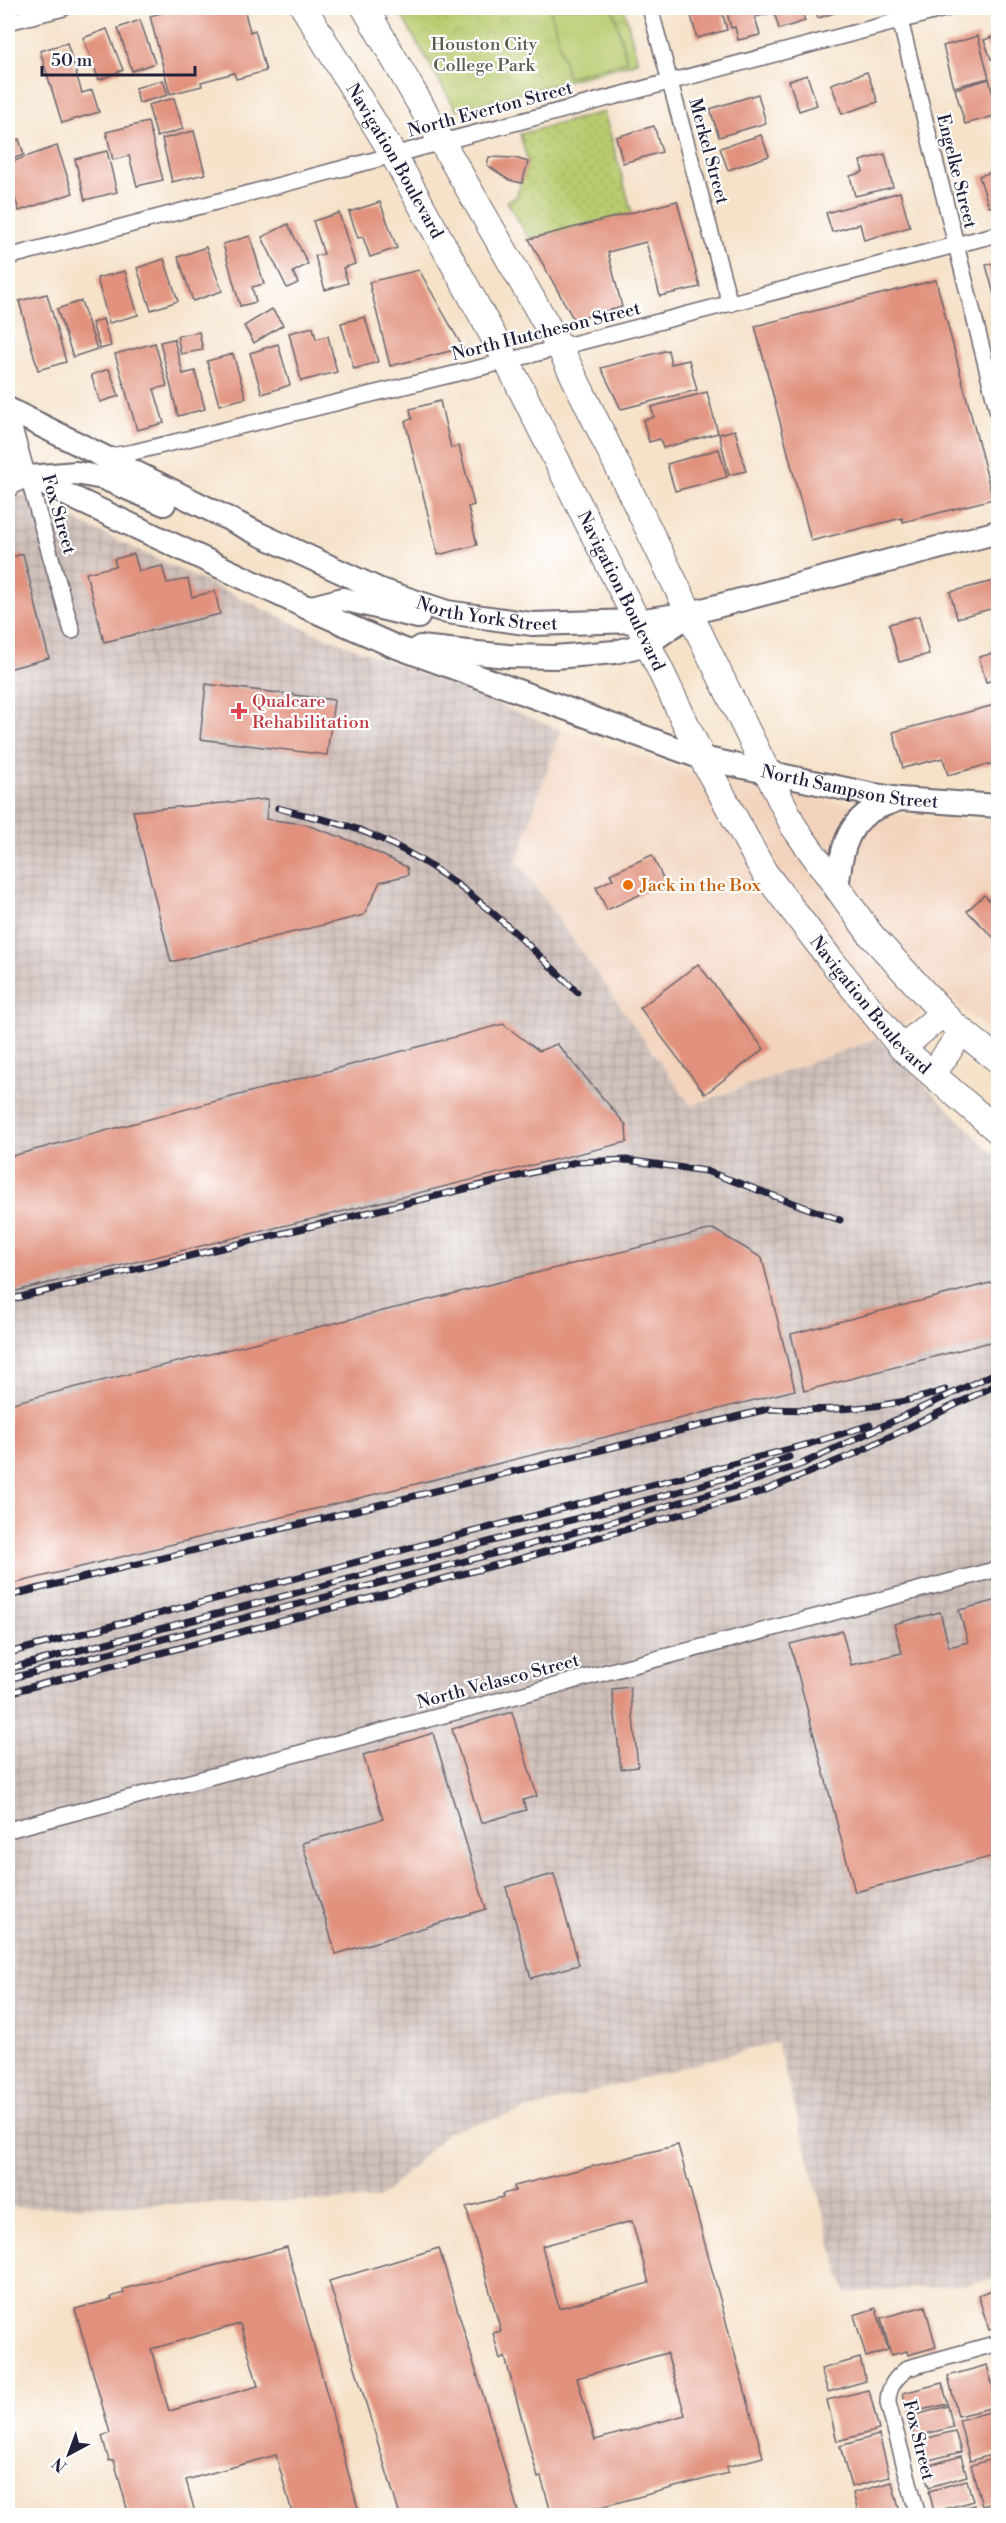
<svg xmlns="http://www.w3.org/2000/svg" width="1006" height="2523" viewBox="0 0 1006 2523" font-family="'Libre Bodoni',serif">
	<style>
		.built { fill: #f2d4be }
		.industrial { fill: url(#industrial-grid) }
		.grass { fill: url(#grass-dots); stroke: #6d7654; stroke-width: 1.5 }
		.park { fill: url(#park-crowns); stroke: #6d7654; stroke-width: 1.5 }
		.pitch { fill: #b8cb6e; stroke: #6d7654; stroke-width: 1.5 }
		.building { fill: #e1917d; fill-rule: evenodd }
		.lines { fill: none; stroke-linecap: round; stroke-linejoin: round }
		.minor-casing { stroke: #6c656d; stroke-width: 18 }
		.secondary-casing { stroke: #6c656d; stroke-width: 26 }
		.primary-casing { stroke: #6c656d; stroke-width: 28 }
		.minor { stroke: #fff; stroke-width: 15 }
		.secondary { stroke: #fff; stroke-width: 22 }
		.primary { stroke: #fff; stroke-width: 26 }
		.rail-casing { stroke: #22223b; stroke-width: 7 }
		.rail { stroke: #fff; stroke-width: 4.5; stroke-dasharray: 14; stroke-linecap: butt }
		.health-dot { fill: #e0444e; stroke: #fff; stroke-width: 2 }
		.food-dot { fill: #e8710a; stroke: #fff; stroke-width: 2 }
		.labels { text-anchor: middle; stroke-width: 4.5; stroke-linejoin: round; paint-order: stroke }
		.park-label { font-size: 18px; fill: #565d4d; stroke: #fff }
		.street-label { font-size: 18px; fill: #22223b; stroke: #fff }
		.health-label { font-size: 18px; fill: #be3a42; stroke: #fff; text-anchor: start }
		.food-label { font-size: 18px; fill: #c56008; stroke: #fff; text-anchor: start }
	</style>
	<defs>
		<pattern id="industrial-grid" width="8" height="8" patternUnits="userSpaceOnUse" patternTransform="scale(1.5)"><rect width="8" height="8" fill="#cfc0ba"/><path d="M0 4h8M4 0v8" fill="none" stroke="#b1a5a1"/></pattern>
		<pattern id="grass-dots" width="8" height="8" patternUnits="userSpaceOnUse" patternTransform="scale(1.5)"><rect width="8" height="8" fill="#b8cb6e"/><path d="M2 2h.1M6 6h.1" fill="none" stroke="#9eae60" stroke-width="1.8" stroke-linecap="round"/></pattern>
		<pattern id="park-crowns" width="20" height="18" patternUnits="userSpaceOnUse" patternTransform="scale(1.5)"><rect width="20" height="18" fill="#b8cb6e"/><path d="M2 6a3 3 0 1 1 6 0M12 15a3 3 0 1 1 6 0" fill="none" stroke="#9eae60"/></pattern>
	</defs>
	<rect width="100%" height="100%" fill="#fff"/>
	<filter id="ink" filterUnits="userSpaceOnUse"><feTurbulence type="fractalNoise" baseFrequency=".0167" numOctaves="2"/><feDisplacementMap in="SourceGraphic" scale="12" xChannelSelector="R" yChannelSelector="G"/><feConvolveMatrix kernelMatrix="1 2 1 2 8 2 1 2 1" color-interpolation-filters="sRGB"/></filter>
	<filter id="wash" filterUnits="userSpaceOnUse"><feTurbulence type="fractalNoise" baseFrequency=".008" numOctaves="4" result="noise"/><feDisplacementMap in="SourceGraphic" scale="24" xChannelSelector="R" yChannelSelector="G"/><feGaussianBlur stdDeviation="1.35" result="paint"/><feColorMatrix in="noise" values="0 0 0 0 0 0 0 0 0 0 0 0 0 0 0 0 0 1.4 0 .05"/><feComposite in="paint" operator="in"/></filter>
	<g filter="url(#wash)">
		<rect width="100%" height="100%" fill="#f5e2c9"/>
		<polygon class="built" points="560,730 677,769 732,775 800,795 911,817 998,821 998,1040 950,997 878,1038 691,1106 517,860"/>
		<polygon class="industrial" points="8,489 310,631 458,688 560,730 517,861 691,1106 878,1038 998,1159 998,2278 969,2284 845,2293 777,2042 449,2131 379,2199 8,2208"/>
		<polygon class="grass" points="604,112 632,213 529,239 507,201 516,197 528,162 520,134"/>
		<polygon class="park" points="397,8 624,8 638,62 456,110"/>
		<polygon class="pitch" points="550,8 613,8 627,61 568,77"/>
		<g id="blocks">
			<g class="building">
				<polygon points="179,8 244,8 250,32 255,30 266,71 236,79 234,73 201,82 202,86 170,94 150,16"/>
				<polygon points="689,8 721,8 727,30 697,38"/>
				<polygon points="726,8 770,8 772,13 755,17 760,35 738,40 735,27 731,28"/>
				<polygon points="773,8 801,8 805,21 779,29"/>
				<polygon points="815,8 850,8 818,18"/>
				<polygon points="140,20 155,63 132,71 118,28"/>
				<polygon points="107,29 123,70 99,80 83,38"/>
				<polygon points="998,35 998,56 991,59 984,40"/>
				<polygon points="978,36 989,78 954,87 943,46"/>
				<polygon points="67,43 82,93 92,90 99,112 62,123 40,51"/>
				<polygon points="867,72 878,102 842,114 831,84"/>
				<polygon points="807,75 817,105 799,111 789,81"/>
				<polygon points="989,79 998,115 965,124 955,89"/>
				<polygon points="163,80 168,95 139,103 135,88"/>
				<polygon points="758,94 766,123 719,137 710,109"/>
				<polygon points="174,98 183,129 157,137 148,105"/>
				<polygon points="148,122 163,180 137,186 129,156 113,160 106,132"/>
				<polygon points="654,126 662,152 623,163 616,137"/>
				<polygon points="194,131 205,174 172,182 162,139"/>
				<polygon points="761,135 769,156 728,170 720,148"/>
				<polygon points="19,139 24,155 8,160 8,143"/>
				<polygon points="57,146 73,193 19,211 8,176 8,163"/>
				<polygon points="107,151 117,192 85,200 75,159"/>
				<polygon points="885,154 893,187 855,196 850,176 863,172 860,161"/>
				<polygon points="489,157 515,158 528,162 522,183 509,180 487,165"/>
				<polygon points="998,170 998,204 989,207 979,176"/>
				<polygon points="900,192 910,227 864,240 860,224 832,232 826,213"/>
				<polygon points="677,201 700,287 660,296 646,242 608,252 622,307 574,320 529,239"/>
				<polygon points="380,202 397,248 370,257 363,237 358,238 349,212"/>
				<polygon points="339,213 355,264 343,268 348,283 325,290 315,256 324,254 313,221"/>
				<polygon points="288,224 308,264 293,272 298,283 287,288 262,237"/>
				<polygon points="250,236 264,284 252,287 256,302 240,306 223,244"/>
				<polygon points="206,247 222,291 193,301 178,257"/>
				<polygon points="164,259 178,301 151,310 137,268"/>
				<polygon points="998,262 998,309 986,265"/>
				<polygon points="419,270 463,348 390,366 369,282"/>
				<polygon points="125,271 138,315 109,323 97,278"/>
				<polygon points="936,280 993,499 903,522 902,518 811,541 755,326"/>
				<polygon points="47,294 66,362 38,370 19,301"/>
				<polygon points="81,301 97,349 73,357 57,309"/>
				<polygon points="272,309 283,325 254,343 244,326"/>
				<polygon points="365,317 378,362 354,369 341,323"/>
				<polygon points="103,319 111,346 100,349 92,323"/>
				<polygon points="313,327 316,339 328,336 337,372 301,381 289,333"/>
				<polygon points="199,332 203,350 181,354 177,336"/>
				<polygon points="174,339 183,374 195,371 205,409 178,416 160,342"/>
				<polygon points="155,343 167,386 154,389 164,423 137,430 115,354"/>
				<polygon points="278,344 290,385 262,394 250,353"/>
				<polygon points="668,350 671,364 689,360 697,390 621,409 601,368"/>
				<polygon points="233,354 246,398 219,405 207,361"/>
				<polygon points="109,369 119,396 100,402 91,375"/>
				<polygon points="707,392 718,433 663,448 660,439 649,442 643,420 654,417 651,407"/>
				<polygon points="440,401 451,448 459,446 474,505 468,507 477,545 438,555 405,421 412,419 410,409"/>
				<polygon points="735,430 746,471 729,475 719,434"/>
				<polygon points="719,449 727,477 675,491 667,464"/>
				<polygon points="23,554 49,658 8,669 8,558"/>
				<polygon points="134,554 139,571 162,566 167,583 188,579 192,597 215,591 220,614 104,642 86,573 116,566 114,559"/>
				<polygon points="998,580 998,607 957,618 950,592"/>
				<polygon points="919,616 929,654 899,662 889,624"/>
				<polygon points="998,652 998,679 986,682 979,657"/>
				<polygon points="206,684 334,700 327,755 200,739"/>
				<polygon points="998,704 998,762 948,775 943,758 903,768 893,732"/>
				<polygon points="268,799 266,819 304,824 357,843 407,867 408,875 380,882 364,915 171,962 133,811"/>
				<polygon points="652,855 665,883 607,910 596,887 613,879 610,874"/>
				<polygon points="984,895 998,909 998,942 967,911"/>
				<polygon points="698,964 764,1049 705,1094 640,1008"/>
				<polygon points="503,1024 539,1051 557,1044 626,1125 627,1142 8,1293 8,1157"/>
				<polygon points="713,1229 762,1258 795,1390 8,1585 8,1404"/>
				<polygon points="998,1281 998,1340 804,1391 791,1334"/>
				<polygon points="998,1600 998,1855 855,1892 790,1644 842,1631 851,1665 902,1653 894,1624 940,1612 949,1647 968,1642 959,1610"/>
				<polygon points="630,1687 638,1767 621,1769 612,1689"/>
				<polygon points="512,1712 537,1796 523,1800 526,1810 481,1823 452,1729"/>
				<polygon points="433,1733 486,1909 336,1954 302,1843 383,1819 363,1755"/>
				<polygon points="554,1874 579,1965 531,1978 506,1887"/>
				<path d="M678 2145 763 2457 726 2467 728 2473 567 2516H552L541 2477 538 2478 505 2357 500 2359 493 2333 501 2331 466 2207 503 2197 502 2194 515 2191 514 2186ZM632 2221 649 2283 559 2308 542 2246ZM667 2353 685 2415 595 2440 577 2378Z"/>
				<path d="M287 2247 360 2516H293L276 2455 186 2480 196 2516H129L114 2460 109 2461 102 2436 110 2433 75 2309 112 2299 111 2297 124 2293 123 2289ZM240 2324 258 2386 169 2411 151 2349Z"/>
				<polygon points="439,2248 518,2511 503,2516 400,2516 329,2281"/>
				<polygon points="998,2288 998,2327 989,2330 978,2295"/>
				<polygon points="925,2306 936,2347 908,2355 907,2351 891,2355 881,2318"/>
				<polygon points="876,2308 888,2350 866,2357 854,2315"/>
				<polygon points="860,2358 866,2381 828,2392 821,2369"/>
				<polygon points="987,2365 998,2406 958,2416 948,2376"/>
				<polygon points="942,2383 948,2404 908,2413 903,2393"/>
				<polygon points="869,2390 879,2430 837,2441 827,2400"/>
				<polygon points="948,2406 953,2427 914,2437 909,2417"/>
				<polygon points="998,2410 998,2453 970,2461 959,2420"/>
				<polygon points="955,2431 961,2452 921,2462 916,2441"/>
				<polygon points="879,2435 890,2477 851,2487 840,2446"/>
				<polygon points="961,2456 967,2476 929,2487 923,2467"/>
				<polygon points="998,2458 998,2502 982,2506 971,2465"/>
				<polygon points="967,2480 973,2501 934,2512 929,2491"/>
				<polygon points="892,2482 901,2516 859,2516 853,2493"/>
				<polygon points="974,2505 977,2516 941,2516 941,2515"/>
			</g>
		</g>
	</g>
	<g filter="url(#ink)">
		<use href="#blocks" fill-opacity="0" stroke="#6c656d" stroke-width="1.5"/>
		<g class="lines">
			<defs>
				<g id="minor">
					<polyline points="650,8 730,304"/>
					<polyline points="897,8 998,413"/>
					<polyline points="8,22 64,8"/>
					<polyline points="8,257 948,8"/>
					<polyline points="8,407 72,631"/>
					<polyline points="105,457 134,452 507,361 998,234"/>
					<polyline points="8,490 28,477"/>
					<polyline points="8,1830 998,1569"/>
					<path d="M918 2516 888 2403C888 2387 895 2378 908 2368L998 2343"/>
				</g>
				<g id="secondary">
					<path id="s1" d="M8 409 257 533 378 589 447 612 532 624 637 621 691 613 998 532"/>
					<path id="s2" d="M8 467 308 608 394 646 702 758 869 794 900 799 998 806"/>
					<polyline points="29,477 76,473 103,478 164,504"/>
					<polyline points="308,608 343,599 418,617"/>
					<polyline points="420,647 507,656 555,657 615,652 647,644 686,617"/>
					<path d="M837 890C840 862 843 829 869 812 878 806 890 803 900 799"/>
				</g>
				<g id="primary">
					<path id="s3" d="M304 8 393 154 507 361 637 621 702 758 764 872 830 959 902 1048 998 1131"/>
					<polyline points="365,8 560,348 794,827 871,935 953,1024 998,1060"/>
					<polyline points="902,1048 943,1013"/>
					<polyline points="933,1074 962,1031"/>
				</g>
			</defs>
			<use href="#minor" class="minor-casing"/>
			<use href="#secondary" class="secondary-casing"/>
			<use href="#primary" class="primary-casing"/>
			<use href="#minor" class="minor"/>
			<use href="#secondary" class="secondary"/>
			<use href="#primary" class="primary"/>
			<defs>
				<g id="rail">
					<path d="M278 808C306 816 336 821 362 831 448 864 513 930 577 992"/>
					<polyline points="8,1300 576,1162 626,1160 706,1171 840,1220"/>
					<path d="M8 1596 768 1409C828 1411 888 1410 945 1390"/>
					<polyline points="8,1653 809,1444 870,1425"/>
					<polyline points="8,1669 677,1492 763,1467 789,1457"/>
					<polyline points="8,1679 562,1536 750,1482 802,1464 998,1372"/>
					<polyline points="8,1693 523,1558 761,1492 854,1454 998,1384"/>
				</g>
			</defs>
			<use href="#rail" class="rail-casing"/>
			<use href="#rail" class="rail"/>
		</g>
	</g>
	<path class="health-dot" d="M236 702h6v6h6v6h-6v6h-6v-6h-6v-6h6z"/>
	<circle class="food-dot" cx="628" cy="885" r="6"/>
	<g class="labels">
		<g class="park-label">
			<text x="484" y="50">Houston City<tspan x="484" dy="21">College Park</tspan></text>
		</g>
		<g class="street-label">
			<text transform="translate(490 109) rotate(-15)" y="6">North Everton Street</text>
			<text transform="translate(709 151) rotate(75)" y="6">Merkel Street</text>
			<text dy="6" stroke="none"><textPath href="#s3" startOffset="178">Navigation Boulevard</textPath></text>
			<text transform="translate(957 171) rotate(76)" y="6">Engelke Street</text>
			<text transform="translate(546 331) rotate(-14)" y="6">North Hutcheson Street</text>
			<text transform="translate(59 514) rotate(74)" y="6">Fox Street</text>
			<text dy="6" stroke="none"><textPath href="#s3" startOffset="664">Navigation Boulevard</textPath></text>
			<text dy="6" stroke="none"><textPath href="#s1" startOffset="524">North York Street</textPath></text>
			<text dy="6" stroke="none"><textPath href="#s2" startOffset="904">North Sampson Street</textPath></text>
			<text dy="6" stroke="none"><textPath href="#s3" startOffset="1150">Navigation Boulevard</textPath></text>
			<text transform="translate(498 1681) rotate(-15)" y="6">North Velasco Street</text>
			<text transform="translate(919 2440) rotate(76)" y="6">Fox Street</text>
		</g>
		<g class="health-label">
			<text x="252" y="707">Qualcare<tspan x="252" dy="21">Rehabilitation</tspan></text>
		</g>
		<g class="food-label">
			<text x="640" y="891">Jack in the Box</text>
		</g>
	</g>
	<rect width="1006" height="2523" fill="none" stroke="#fff" stroke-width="30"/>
	<g transform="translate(69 2454) rotate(221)" stroke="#ffffff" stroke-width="4.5" paint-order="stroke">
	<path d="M0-4.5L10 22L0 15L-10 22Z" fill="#22223b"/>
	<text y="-9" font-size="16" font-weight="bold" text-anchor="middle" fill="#22223b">N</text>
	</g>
	<path d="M42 66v9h153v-9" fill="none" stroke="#22223b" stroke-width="3"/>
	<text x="51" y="66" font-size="18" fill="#22223b" stroke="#ffffff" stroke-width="4.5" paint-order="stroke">50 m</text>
</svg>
